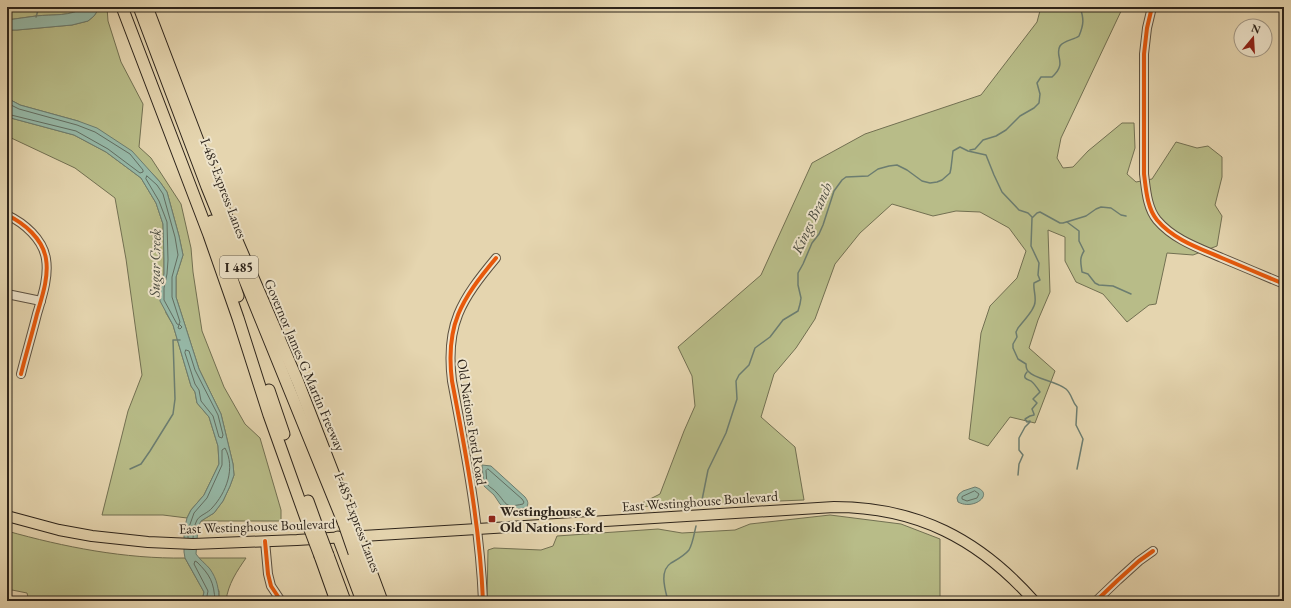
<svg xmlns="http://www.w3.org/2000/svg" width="1291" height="608" viewBox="0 0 1291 608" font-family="'EB Garamond',serif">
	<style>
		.green { fill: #b8bc88; stroke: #727052 }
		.water { fill: #96b9a8; stroke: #6c7d70 }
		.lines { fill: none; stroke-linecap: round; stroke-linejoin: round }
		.shore { stroke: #626e62; stroke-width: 1 }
		.stream { stroke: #6c7d70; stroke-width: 1.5 }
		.minor-casing { stroke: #5b5040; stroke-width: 10 }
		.major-casing { stroke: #2d241b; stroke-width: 12 }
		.highway-casing { stroke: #2d241b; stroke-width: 13 }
		.minor { stroke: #eee4cb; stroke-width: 8 }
		.major { stroke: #e5d5af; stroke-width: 10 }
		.highway { stroke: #e5d5af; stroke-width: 11 }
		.highway-bridge-casing { stroke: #2d241b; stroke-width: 13; stroke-linecap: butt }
		.highway-bridge { stroke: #e5d5af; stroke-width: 11 }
		.cycleway-casing { stroke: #eee4cb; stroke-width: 6 }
		.cycleway { stroke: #e8590c; stroke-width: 4 }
		.poi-dot { fill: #8f2418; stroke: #eee4cb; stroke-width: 1.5 }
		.labels { text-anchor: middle; stroke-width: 4; stroke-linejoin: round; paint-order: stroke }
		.shield { fill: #eee4cb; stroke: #675e50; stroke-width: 1 }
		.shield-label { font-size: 13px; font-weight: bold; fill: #2d241b }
		.street-label { font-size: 14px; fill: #2d241b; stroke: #eee4cb }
		.poi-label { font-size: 14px; font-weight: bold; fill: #2d241b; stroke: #eee4cb; text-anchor: start }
		.water-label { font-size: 15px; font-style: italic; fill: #47493e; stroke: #eee4cb }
	</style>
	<rect width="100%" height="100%" fill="#e5d5af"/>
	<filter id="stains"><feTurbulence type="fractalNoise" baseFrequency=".005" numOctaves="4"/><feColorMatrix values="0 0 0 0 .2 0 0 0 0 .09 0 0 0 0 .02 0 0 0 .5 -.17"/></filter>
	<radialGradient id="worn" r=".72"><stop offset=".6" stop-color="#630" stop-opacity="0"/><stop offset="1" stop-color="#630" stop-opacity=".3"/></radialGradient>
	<g class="green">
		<path d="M7 7H85C70 17 53 14 36 16 26 17 17 19 7 20Z"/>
		<polygon points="100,7 107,7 108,21 121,62 143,104 139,147 151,158 181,204 191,248 193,272 202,331 224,387 245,424 260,438 281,510 281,521 201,521 214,513 223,501 230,486 234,475 233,464 221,414 199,369 176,297 176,277 183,255 179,236 167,192 160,182 150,171 78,121 20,105 7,98 7,30 17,30 72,25 88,21 94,16"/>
		<polygon points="1041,7 1123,7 1061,138 1057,158 1063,168 1073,167 1088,151 1122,123 1134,123 1135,148 1127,174 1136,182 1152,179 1176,142 1197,148 1208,146 1222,157 1222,177 1215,205 1222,216 1217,246 1193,255 1167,253 1156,304 1149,305 1127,322 1103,294 1076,282 1065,261 1065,237 1048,230 1050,292 1038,320 1029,348 1055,371 1035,423 1010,417 988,446 969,439 981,333 990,306 1017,278 1026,251 1009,228 980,212 956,211 933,216 892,204 860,233 835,264 815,319 796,348 774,374 761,417 795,447 804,500 629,507 640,504 660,494 684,431 695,406 692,376 678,347 761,275 812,163 865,134 981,95 1037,22"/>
		<polygon points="7,117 74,135 106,152 141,178 156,203 163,224 164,259 164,274 160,288 166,313 173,325 191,386 195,392 197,403 209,417 218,446 219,464 204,495 191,510 187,518 163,515 102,515 128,411 142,375 126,259 115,198 75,168 7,136"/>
		<polygon points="830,515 901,524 940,539 940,601 833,601 696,599 695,601 487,601 488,550 494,548 541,550 553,546 557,536 658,529 682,533 735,530 750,524"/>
		<path d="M7 531C64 547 125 559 185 558L204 592 202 601H29L27 593 7 589Z"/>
		<path d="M199 558H246C237 571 228 584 226 601H219V591Z"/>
	</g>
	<g class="water">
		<path d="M85 7H100L94 16 88 21 72 25 17 30H7V20C17 19 26 17 36 16 53 14 70 17 85 7Z"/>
		<path d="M7 98 20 105 78 121 97 128 132 151 160 182 167 192 179 236 183 255 176 277V297L199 369 221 414 233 464 234 475 230 486 223 501 214 513 201 521 198 527 196 554C200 560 206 564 210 569 217 579 219 589 219 601H202L204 592 185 558 184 552V530L187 518 191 510 204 495 219 464 218 446 209 417 197 403 195 392 191 386 173 325 160 301V288L164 274V259L163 224 156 203 141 178 106 152 74 135 7 117Z"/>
		<path d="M482 465 491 466 525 497C528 501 529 504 526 508L507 510 500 504 494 495 484 486Z"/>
		<path d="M975 487C996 493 974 511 958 502L957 498 959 494 963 491Z"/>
	</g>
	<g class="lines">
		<g class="shore">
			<polyline points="7,103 19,109 77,125 95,132 130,154 143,170 143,172 140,173 108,149 76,131 7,114"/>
			<polygon points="147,176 157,185 163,194 175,237 178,255 172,277 172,297 180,322 179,324 182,327 180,329 178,328 179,325 177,324 164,300 164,288 167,274 168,260 167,222 159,201 146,179"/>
			<polygon points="186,350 189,351 195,370 218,415 223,435 222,438 219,437 213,416 201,401 199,390 195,384 185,353"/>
			<path d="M488 469 522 499 524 502 523 504C504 508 508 505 497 493 494 489 490 488 487 484L486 471Z"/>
			<polygon points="975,491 979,494 977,498 967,501 962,499 962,497"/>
			<path d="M188 538V530L194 513 207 498 222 465V450L225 448C236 468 226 493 212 508 208 513 200 515 197 520 194 525 194 532 193 538"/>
			<path d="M206 601 208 591 194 564 195 561 197 562C210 575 214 582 215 601"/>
		</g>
		<g class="stream">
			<polyline points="36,17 39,7"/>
			<path d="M970 150 975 149 983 140 996 136 1006 130 1020 116 1034 108 1039 103 1040 94 1037 83 1041 77H1052C1068 63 1054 56 1060 46 1064 40 1074 40 1079 36 1084 24 1084 19 1080 7"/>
			<path d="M1067 222 1079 231V241L1084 251C1079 259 1081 263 1082 272L1088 274 1095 283 1099 285 1113 286 1131 294"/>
			<polyline points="130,469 141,464 150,451 173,414 175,399 173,340 180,340"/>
			<path d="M1077 469 1083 439 1076 425 1077 407C1072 402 1072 394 1066 389 1056 381 1035 379 1029 372 1026 370 1026 367 1026 364L1018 359 1013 348V344L1017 337 1016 332 1018 328C1023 321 1035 310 1035 302 1036 295 1033 289 1034 283L1040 280 1038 275 1039 263 1031 246 1032 218 1037 213 1040 212 1060 223H1063L1086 216 1096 209 1101 207 1111 208 1121 215 1126 216"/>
			<path d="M1018 475 1019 464 1023 455 1019 450V438L1025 427 1030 422V421L1027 422 1025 419 1030 416 1034 415V414L1032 409 1037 403 1033 399 1040 392C1038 389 1034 383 1031 381 1026 379 1022 378 1027 372"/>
			<polyline points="701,505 708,470 726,433 737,399 736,381 739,375 749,365 755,348 770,337 783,320 798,311 800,304 801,298 798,285 798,273 803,264 812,243 819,234 823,225 834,191 842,180 846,177 868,176 878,169 889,166 897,165 907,170 922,181 930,183 937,182 942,180 950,173 951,168 953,151 960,147 968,151 986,155 994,175 1002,192 1019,210 1028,213 1032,217"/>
			<path d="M668 601C665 589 659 571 671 563 678 559 684 556 689 550 693 543 694 534 696 526"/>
		</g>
		<defs>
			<g id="minor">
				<path d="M1152 7 1147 28 1144 54V174C1146 189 1147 208 1157 220 1174 240 1199 248 1222 258 1243 267 1263 275 1284 284"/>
				<path d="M7 215C24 223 43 239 46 259 49 277 42 297 37 314 32 334 26 354 21 374"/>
				<polyline points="7,294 41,301"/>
				<polyline points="265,541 268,574 271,586 281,601"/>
				<path d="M483 601C480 527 466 454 452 381 445 325 461 300 496 258"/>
				<polyline points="1096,601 1118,580 1139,561 1153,551"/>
			</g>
			<path id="major" d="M7 516 59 530 92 536 148 542 193 544 297 540 834 507C917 507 979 539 1034 601"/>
			<g id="highway">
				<polyline points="122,7 209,235 238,318 269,415 309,527"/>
				<polyline points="139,7 207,187 344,524"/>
				<polyline points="147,7 229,222 298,382 353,524"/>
				<polyline points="212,221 238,296"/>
				<polyline points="269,390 284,434"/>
				<polyline points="308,501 317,526"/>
				<polyline points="338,537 362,601"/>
				<polyline points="363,550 382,601"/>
				<polyline points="354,553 372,601"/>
				<polyline points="328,555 345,601"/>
				<polyline points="320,556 336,601"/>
			</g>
		</defs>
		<use href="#minor" class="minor-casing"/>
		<use href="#major" class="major-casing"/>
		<use href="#highway" class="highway-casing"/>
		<use href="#minor" class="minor"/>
		<use href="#major" class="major"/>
		<use href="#highway" class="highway"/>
		<defs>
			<g id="highway-bridge">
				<polyline points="344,524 354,553"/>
				<polyline points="353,524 363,550"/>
				<polyline points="317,526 328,555"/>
				<polyline points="309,527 320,556"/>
			</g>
		</defs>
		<use href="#highway-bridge" class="highway-bridge-casing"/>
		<use href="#highway-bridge" class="highway-bridge"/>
		<defs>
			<g id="cycleway">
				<path d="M1152 7 1147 28 1144 54V174C1146 189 1147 208 1157 220 1174 240 1199 248 1222 258 1243 267 1263 275 1284 284"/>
				<path d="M7 215C24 223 43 239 46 259 49 277 42 297 37 314 32 334 26 354 21 374"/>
				<polyline points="265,541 268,574 271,586 281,601"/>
				<path d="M483 601C480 527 466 454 452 381 445 325 461 300 496 258"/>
				<polyline points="1096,601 1118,580 1139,561 1153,551"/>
			</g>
		</defs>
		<use href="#cycleway" class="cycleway-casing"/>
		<use href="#cycleway" class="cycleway"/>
	</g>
	<rect class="poi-dot" x="488" y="515" width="8" height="8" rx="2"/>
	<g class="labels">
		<rect class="shield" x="220" y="256" width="38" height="22" rx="3"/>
		<g class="shield-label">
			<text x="239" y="272">I 485</text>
		</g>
		<g class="street-label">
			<text transform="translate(224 188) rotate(69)" y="5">I-485 Express Lanes</text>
			<text transform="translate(305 365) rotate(67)" y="5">Governor James G Martin Freeway</text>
			<text transform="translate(472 422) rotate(81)" y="5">Old Nations Ford Road</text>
			<text transform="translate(700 501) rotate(-4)" y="5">East Westinghouse Boulevard</text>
			<text transform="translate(358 522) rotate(69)" y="5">I-485 Express Lanes</text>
			<text transform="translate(257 526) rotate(-2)" y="5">East Westinghouse Boulevard</text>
		</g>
		<g class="poi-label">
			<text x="500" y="516">Westinghouse &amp;<tspan x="500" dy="16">Old Nations Ford</tspan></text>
		</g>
		<g class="water-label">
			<text transform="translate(812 218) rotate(-65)" y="5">Kings Branch</text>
			<text transform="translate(155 263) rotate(-89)" y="5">Sugar Creek</text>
		</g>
	</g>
	<rect width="1291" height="608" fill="none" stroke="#e5d5af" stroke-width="24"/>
	<rect x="8" y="8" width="1275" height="592" fill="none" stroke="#2d241b" stroke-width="2"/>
	<rect x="12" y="12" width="1267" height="584" fill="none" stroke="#2d241b"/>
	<g transform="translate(1253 38) rotate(18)"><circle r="19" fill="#eee4cb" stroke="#a19785"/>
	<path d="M0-3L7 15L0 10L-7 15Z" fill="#8f2418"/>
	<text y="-6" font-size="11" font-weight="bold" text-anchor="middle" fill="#2d241b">N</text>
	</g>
	<rect width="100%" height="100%" filter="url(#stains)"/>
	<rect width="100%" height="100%" fill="url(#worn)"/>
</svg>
